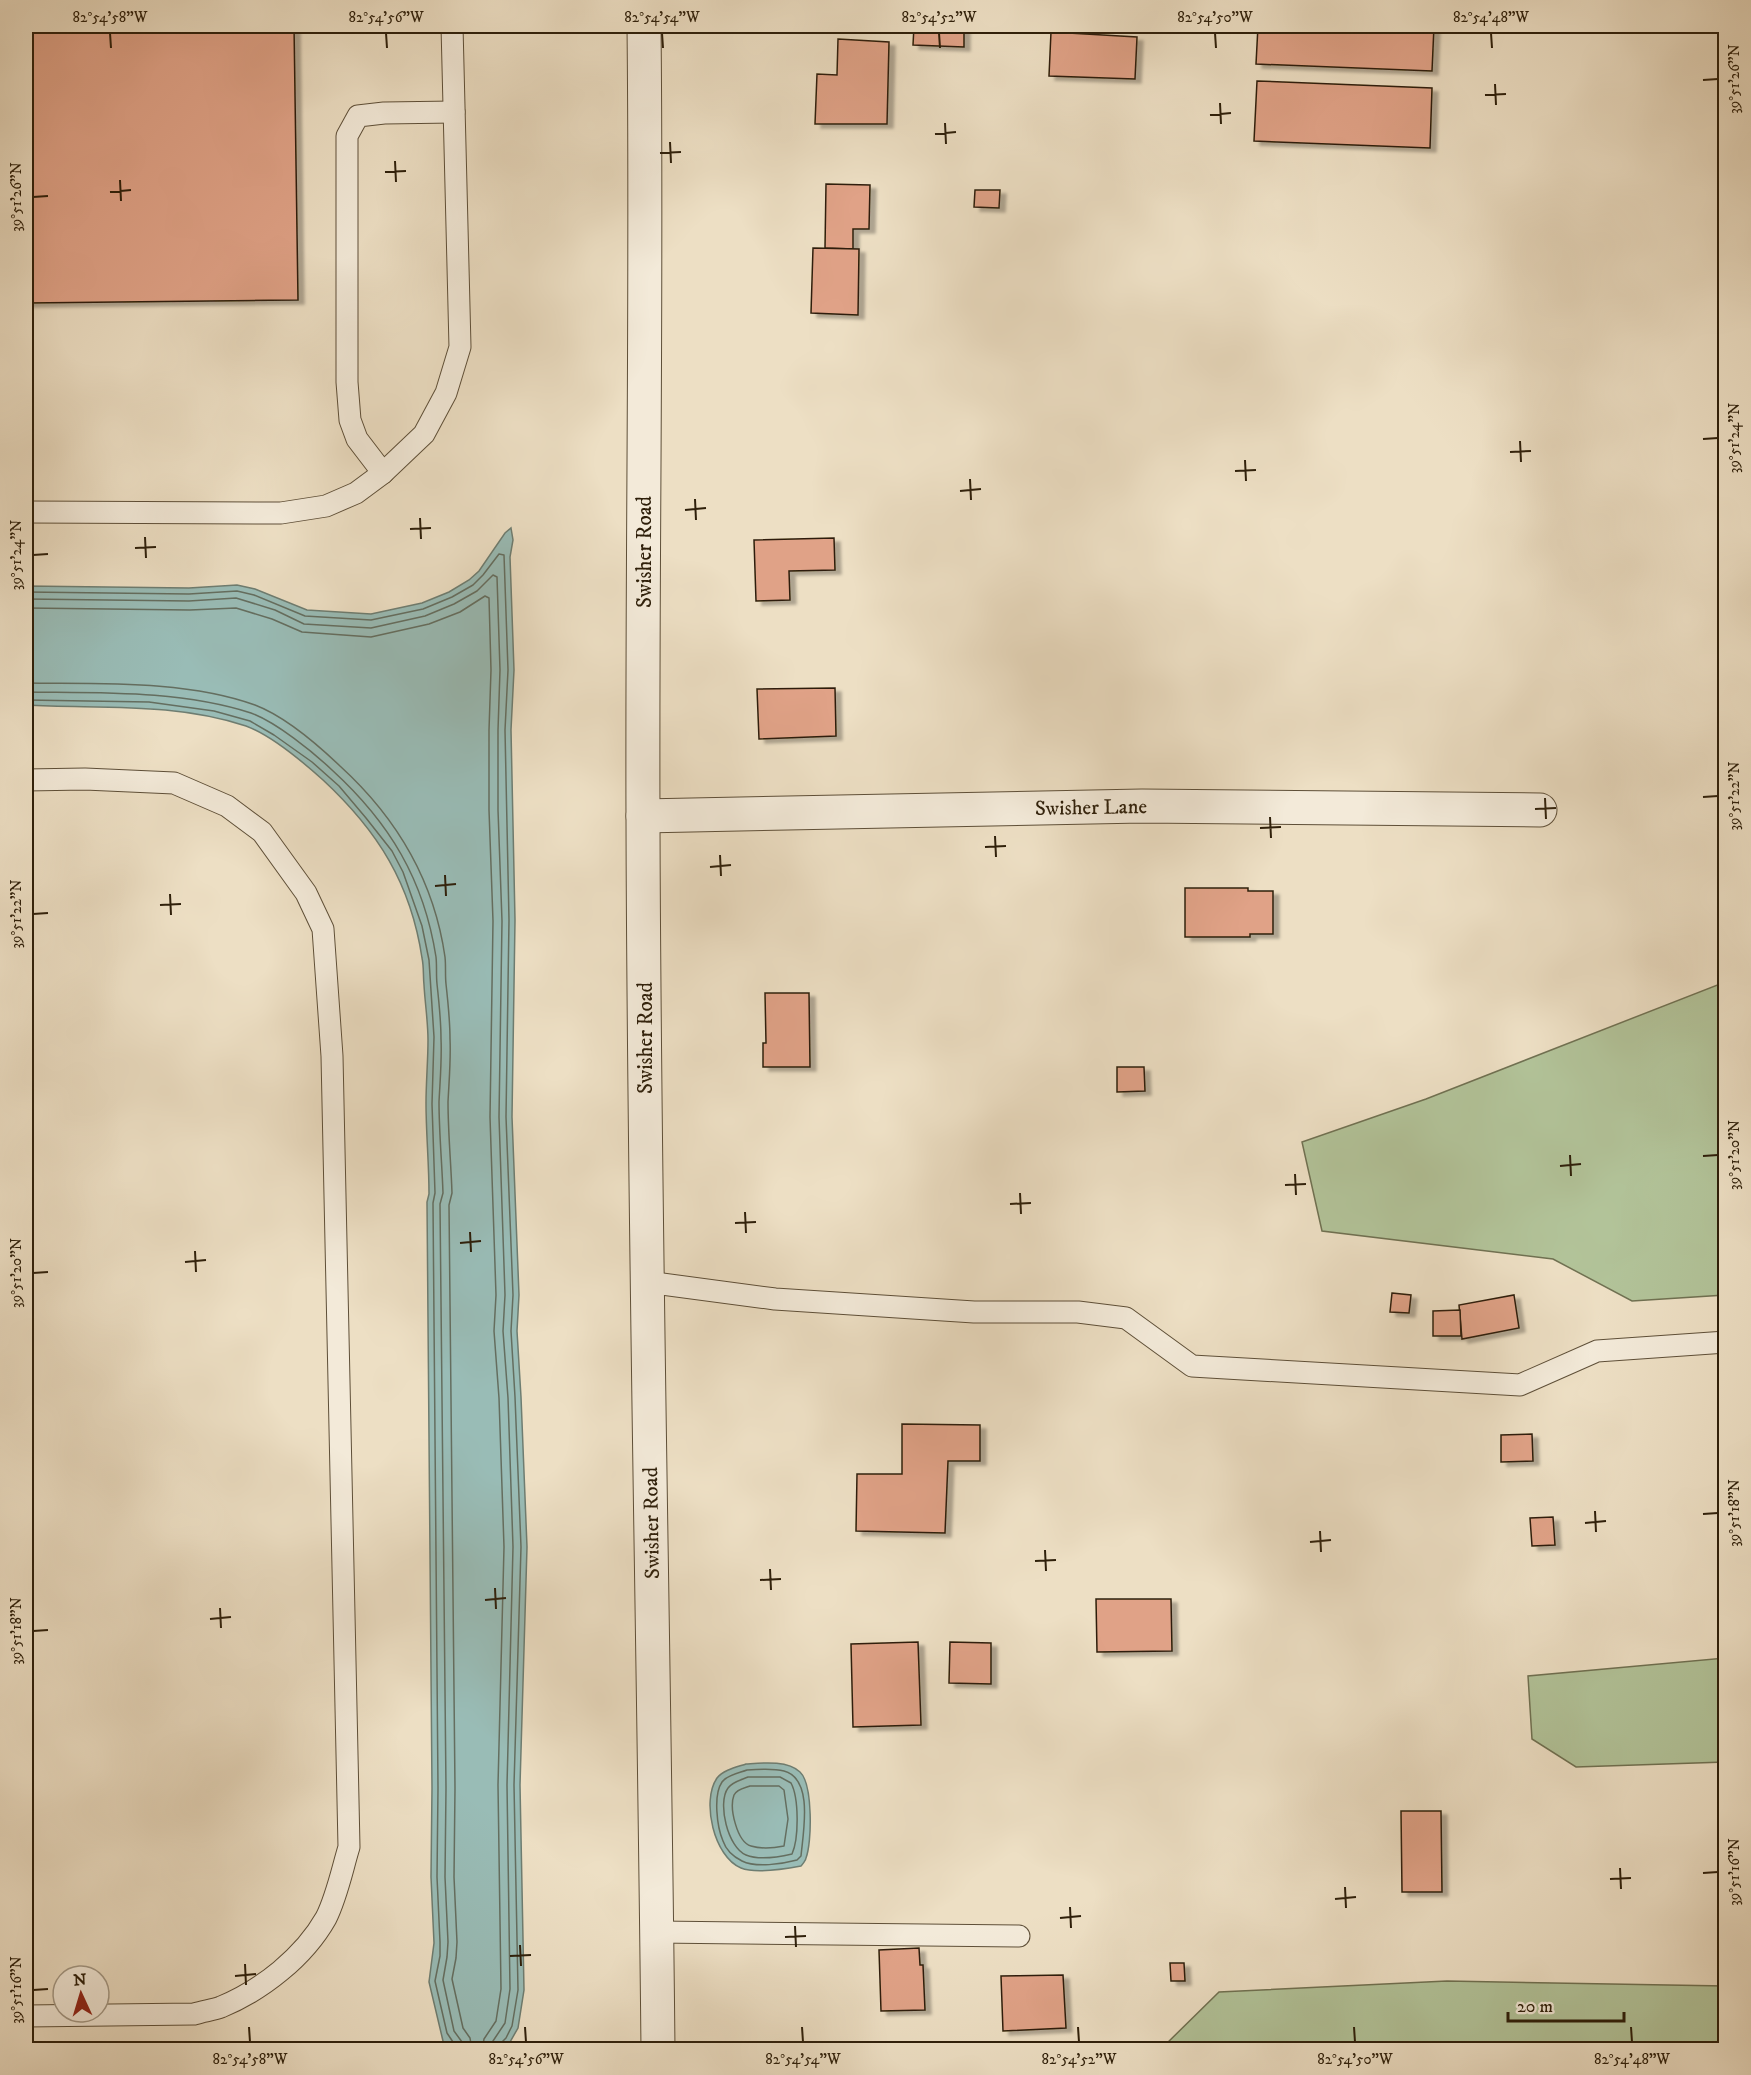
<svg xmlns="http://www.w3.org/2000/svg" width="1751" height="2075" viewBox="0 0 1751 2075" font-family="'IM FELL DW Pica',serif">
	<style>
		.green { fill: #b2c399; stroke: #707152; stroke-width: 1.5 }
		.water { fill: #99bcb6; stroke: #6e7d71; stroke-width: 1.5 }
		.lines { fill: none; stroke-linecap: round; stroke-linejoin: round }
		.shore { stroke: #646e60; stroke-width: 1.5 }
		.building { fill: #e0a287; stroke: #2e1f0a; stroke-width: 1.5; filter: url(#shadow) }
		.service-casing { stroke: #5e4f38; stroke-width: 23 }
		.minor-casing { stroke: #5e4f38; stroke-width: 35 }
		.service { stroke: #f3ead9; stroke-width: 21 }
		.minor { stroke: #f3ead9; stroke-width: 33 }
		.ticks { fill: none; stroke: #2e1f0a; stroke-width: 2 }
		.labels { text-anchor: middle; stroke-width: 5; stroke-linejoin: round; paint-order: stroke }
		.street-label { font-size: 21px; fill: #2e1f0a; stroke: #f3ead9 }
		.neatline { fill: none; stroke: #2e1f0a; stroke-width: 2 }
		.ticks-label { font-size: 15px; text-anchor: middle; fill: #2e1f0a }
	</style>
	<defs>
		<filter id="shadow"><feDropShadow dx="6" dy="4" stdDeviation="1.5" flood-color="#0004"/></filter>
	</defs>
	<rect width="100%" height="100%" fill="#eddfc4"/>
	<filter id="stains"><feTurbulence type="fractalNoise" baseFrequency=".00333" numOctaves="4"/><feColorMatrix values="0 0 0 0 .2 0 0 0 0 .09 0 0 0 0 .02 0 0 0 .5 -.17"/></filter>
	<radialGradient id="worn" r=".72"><stop offset=".6" stop-color="#630" stop-opacity="0"/><stop offset="1" stop-color="#630" stop-opacity=".3"/></radialGradient>
	<g class="green">
		<polygon points="1725,982 1725,1295 1632,1301 1553,1259 1322,1231 1302,1142 1426,1099"/>
		<polygon points="1725,1658 1725,1762 1576,1767 1532,1739 1528,1676"/>
		<polygon points="1447,1981 1725,1986 1725,2049 1161,2049 1219,1992"/>
	</g>
	<g class="water">
		<path d="M511 528 513 540 510 557 514 670 511 730 515 920 512 1117 519 1295 517 1331 521 1397 527 1547 520 1785 524 1990 518 2028 510 2042 502 2049 452 2050 443 2041 429 1982 434 1943 431 1877 432 1788 427 1202 429 1194C429 1163 426 1133 426 1103 426 1082 428 1061 428 1040 428 1022 425 1003 424 985 423 976 424 967 422 958 411 884 378 831 323 780 303 762 271 735 246 726 174 702 99 709 26 705V586L189 588 237 585 255 589 307 610 371 614 422 603 449 592 469 580 479 571 505 533Z"/>
		<path d="M746 1764C762 1763 787 1760 800 1772 813 1784 812 1843 806 1858 806 1860 802 1865 801 1866 785 1869 756 1874 741 1868 714 1857 701 1801 717 1778 723 1770 737 1767 746 1764Z"/>
	</g>
	<g class="lines">
		<g class="shore">
			<polyline points="26,592 189,594 237,591 254,595 305,616 371,620 423,609 452,597 473,585 483,575 499,554 504,555 508,670 505,730 509,920 506,1117 513,1295 511,1331 515,1397 521,1547 514,1785 518,1990 512,2026 506,2038 500,2044 499,2050"/>
			<polyline points="26,599 189,601 236,598 275,610 304,624 371,628 425,616 454,604 477,591 493,575 497,577 500,670 498,730 498,810 502,921 499,1117 505,1295 503,1331 508,1398 513,1547 507,1785 510,1989 505,2023 493,2041 491,2050"/>
			<polyline points="26,608 190,610 236,608 272,619 302,632 371,637 429,624 460,612 485,596 489,598 491,670 489,730 489,810 493,921 490,1117 496,1295 494,1331 499,1398 504,1547 498,1785 501,1989 496,2021 484,2039 482,2050"/>
			<path d="M26 683C99 684 186 680 255 705 284 716 318 745 340 766 397 818 434 880 445 957 446 966 445 975 446 984 448 1002 450 1020 450 1039 451 1060 449 1081 448 1102 448 1132 451 1163 452 1193L449 1205 455 1788 454 1877 457 1942 456 1958 452 1979 463 2028 470 2038 472 2050"/>
			<path d="M26 692C100 693 179 690 251 713 276 722 313 752 332 770 390 823 424 880 436 957 437 966 436 975 437 984 439 1002 441 1021 441 1039 442 1060 440 1081 439 1102 439 1132 442 1163 443 1193L440 1204 446 1788 445 1877 448 1942 447 1957 443 1980 454 2031 462 2042 463 2050"/>
			<polyline points="26,700 149,702 214,711 250,721 274,735 312,762 339,786 366,818 392,851 403,872 422,926 429,960 434,1037 432,1104 435,1193 433,1203 438,1788 437,1877 440,1942 440,1956 435,1981 447,2033 455,2045 456,2050"/>
			<path d="M747 1770C759 1769 773 1768 784 1771 814 1779 803 1833 801 1856L797 1860C782 1864 756 1868 742 1861 734 1857 726 1850 723 1841 717 1827 713 1795 722 1782 727 1775 739 1773 747 1770Z"/>
			<path d="M748 1777H780L791 1783C799 1798 799 1838 792 1854 779 1857 758 1860 746 1855 728 1848 717 1803 728 1788 732 1782 741 1780 748 1777Z"/>
			<path d="M750 1786H779L784 1790 788 1819 784 1846C774 1848 761 1849 751 1846 737 1842 729 1808 734 1795 737 1789 745 1788 750 1786Z"/>
		</g>
	</g>
	<g class="building">
		<polygon points="26,26 294,26 298,300 26,303"/>
		<polygon points="914,26 964,26 964,47 913,45"/>
		<polygon points="1258,26 1434,26 1432,71 1256,64"/>
		<polygon points="1051,32 1137,37 1135,79 1049,76"/>
		<polygon points="838,39 889,42 887,124 815,124 817,74 837,75"/>
		<polygon points="1257,81 1432,88 1430,148 1254,141"/>
		<polygon points="826,184 870,185 869,229 853,229 853,249 825,248"/>
		<polygon points="975,190 1000,190 999,208 974,207"/>
		<polygon points="813,248 859,249 858,315 811,313"/>
		<polygon points="834,538 835,570 789,571 790,600 756,601 754,540"/>
		<polygon points="835,688 836,736 759,739 757,689"/>
		<polygon points="1185,888 1248,888 1248,891 1273,891 1273,934 1250,934 1250,937 1185,937"/>
		<polygon points="765,993 809,993 810,1067 763,1067 763,1043 766,1043"/>
		<polygon points="1117,1067 1144,1067 1145,1091 1117,1092"/>
		<polygon points="1392,1293 1411,1295 1409,1313 1390,1312"/>
		<polygon points="1514,1295 1519,1328 1462,1339 1459,1305"/>
		<polygon points="1460,1310 1461,1336 1433,1336 1433,1311"/>
		<polygon points="902,1424 980,1425 980,1461 948,1461 945,1533 856,1531 857,1474 902,1474"/>
		<polygon points="1532,1434 1533,1461 1501,1462 1501,1435"/>
		<polygon points="1553,1517 1555,1545 1532,1546 1530,1518"/>
		<polygon points="1096,1599 1171,1599 1172,1651 1097,1652"/>
		<polygon points="918,1642 921,1725 853,1727 851,1644"/>
		<polygon points="950,1642 991,1643 991,1684 949,1683"/>
		<polygon points="1401,1811 1441,1811 1442,1892 1402,1892"/>
		<polygon points="919,1948 920,1965 923,1965 925,2010 881,2011 879,1950"/>
		<polygon points="1170,1963 1184,1963 1185,1981 1171,1981"/>
		<polygon points="1063,1975 1066,2028 1003,2031 1001,1976"/>
	</g>
	<g class="lines">
		<defs>
			<g id="service">
				<polyline points="383,473 357,439 350,420 347,382 347,136 358,116 384,113 454,112"/>
				<polyline points="26,512 281,513 326,506 356,493 383,473 424,434 446,393 460,347 452,26"/>
				<path d="M26 780 85 779 174 783 227 806 262 832 306 893 323 929 332 1056 349 1847C342 1870 337 1896 326 1918 304 1957 262 1990 221 2007 213 2010 203 2011 194 2014L26 2016"/>
				<polyline points="647,1282 775,1299 974,1312 1078,1312 1126,1318 1192,1366 1520,1385 1597,1351 1726,1342"/>
				<polyline points="657,1932 1019,1936"/>
			</g>
			<g id="minor">
				<path d="M644 26C647 290 642 554 643 819 644 1229 654 1639 658 2050"/>
				<polyline points="643,816 1142,806 1540,810"/>
			</g>
		</defs>
		<use href="#service" class="service-casing"/>
		<use href="#minor" class="minor-casing"/>
		<use href="#service" class="service"/>
		<use href="#minor" class="minor"/>
	</g>
	<path class="ticks" d="M110 33 111 48M386 33 387 48M662 33 663 48M939 33 940 48M1215 33 1216 48M1491 33 1492 48M1703 80 1718 79M1495 84 1496 105M1485 95 1506 94M1220 103 1221 124M1210 115 1231 113M945 123 946 144M935 134 956 132M670 142 671 163M660 153 681 152M395 161 396 182M385 172 406 171M120 180 121 201M110 192 131 190M33 197 48 196M1703 439 1718 438M1520 441 1521 462M1510 452 1531 451M1245 460 1246 481M1235 471 1256 470M970 479 971 500M960 491 981 489M695 499 696 520M685 510 706 508M420 518 421 539M410 529 431 528M145 537 146 558M135 548 156 547M33 555 48 554M1703 797 1718 796M1545 798 1546 819M1535 809 1556 808M1270 817 1271 838M1260 828 1281 827M995 836 996 857M985 847 1006 846M720 855 721 876M710 867 731 865M445 875 446 896M435 886 456 884M170 894 171 915M160 905 181 904M33 914 48 913M1570 1155 1571 1176M1703 1156 1718 1155M1560 1166 1581 1164M1295 1174 1296 1195M1285 1185 1306 1184M1020 1193 1021 1214M1010 1204 1031 1203M745 1212 746 1233M735 1223 756 1222M470 1232 471 1252M460 1243 481 1241M195 1251 196 1272M185 1262 206 1260M33 1273 48 1272M1595 1511 1596 1532M1703 1514 1718 1513M1585 1523 1606 1521M1320 1531 1321 1552M1310 1542 1331 1540M1045 1550 1046 1571M1035 1561 1056 1560M770 1569 771 1590M760 1580 781 1579M495 1588 496 1609M485 1600 506 1598M220 1608 221 1628M210 1619 231 1617M33 1631 48 1630M1620 1868 1621 1889M1703 1873 1718 1872M1610 1879 1631 1878M1345 1887 1346 1908M1335 1899 1356 1897M1070 1907 1071 1928M1060 1918 1081 1916M795 1926 796 1947M785 1937 806 1936M520 1945 521 1966M510 1956 531 1955M245 1964 246 1985M235 1976 256 1974M33 1990 48 1989M249 2027 250 2042M525 2027 526 2042M802 2027 803 2042M1078 2027 1079 2042M1354 2027 1355 2042M1631 2027 1632 2042"/>
	<g class="labels">
		<g class="street-label">
			<text transform="translate(644 552) rotate(-90)" y="7">Swisher Road</text>
			<text transform="translate(1091 807) rotate(-1)" y="7">Swisher Lane</text>
			<text transform="translate(645 1038) rotate(-90)" y="7">Swisher Road</text>
			<text transform="translate(651 1523) rotate(-91)" y="7">Swisher Road</text>
		</g>
	</g>
	<rect width="1751" height="2075" fill="none" stroke="#eddfc4" stroke-width="66"/>
	<g transform="translate(81 1994) rotate(356)"><circle r="28" fill="#f3ead9" stroke="#a49986" stroke-width="1.5"/>
	<path d="M0-4.5L10 22L0 15L-10 22Z" fill="#8f2418"/>
	<text y="-9" font-size="16" font-weight="bold" text-anchor="middle" fill="#2e1f0a">N</text>
	</g>
	<path d="M1508 2012v9h116v-9" fill="none" stroke="#2e1f0a" stroke-width="3"/>
	<text x="1517" y="2012" font-size="18" fill="#2e1f0a" stroke="#f3ead9" stroke-width="4.5" paint-order="stroke">20 m</text>
	<rect x="33" y="33" width="1685" height="2009" class="neatline"/>
	<g class="ticks-label">
		<text x="110" y="22">82°54'58"W</text>
		<text x="386" y="22">82°54'56"W</text>
		<text x="662" y="22">82°54'54"W</text>
		<text x="939" y="22">82°54'52"W</text>
		<text x="1215" y="22">82°54'50"W</text>
		<text x="1491" y="22">82°54'48"W</text>
		<text transform="translate(1734 79) rotate(-90)" y="5">39°51'26"N</text>
		<text transform="translate(16 197) rotate(-90)" y="5">39°51'26"N</text>
		<text transform="translate(1734 438) rotate(-90)" y="5">39°51'24"N</text>
		<text transform="translate(16 555) rotate(-90)" y="5">39°51'24"N</text>
		<text transform="translate(1734 796) rotate(-90)" y="5">39°51'22"N</text>
		<text transform="translate(16 914) rotate(-90)" y="5">39°51'22"N</text>
		<text transform="translate(1734 1155) rotate(-90)" y="5">39°51'20"N</text>
		<text transform="translate(16 1273) rotate(-90)" y="5">39°51'20"N</text>
		<text transform="translate(1734 1513) rotate(-90)" y="5">39°51'18"N</text>
		<text transform="translate(16 1631) rotate(-90)" y="5">39°51'18"N</text>
		<text transform="translate(1734 1872) rotate(-90)" y="5">39°51'16"N</text>
		<text transform="translate(16 1990) rotate(-90)" y="5">39°51'16"N</text>
		<text x="250" y="2064">82°54'58"W</text>
		<text x="526" y="2064">82°54'56"W</text>
		<text x="803" y="2064">82°54'54"W</text>
		<text x="1079" y="2064">82°54'52"W</text>
		<text x="1355" y="2064">82°54'50"W</text>
		<text x="1632" y="2064">82°54'48"W</text>
	</g>
	<rect width="100%" height="100%" filter="url(#stains)"/>
	<rect width="100%" height="100%" fill="url(#worn)"/>
</svg>
